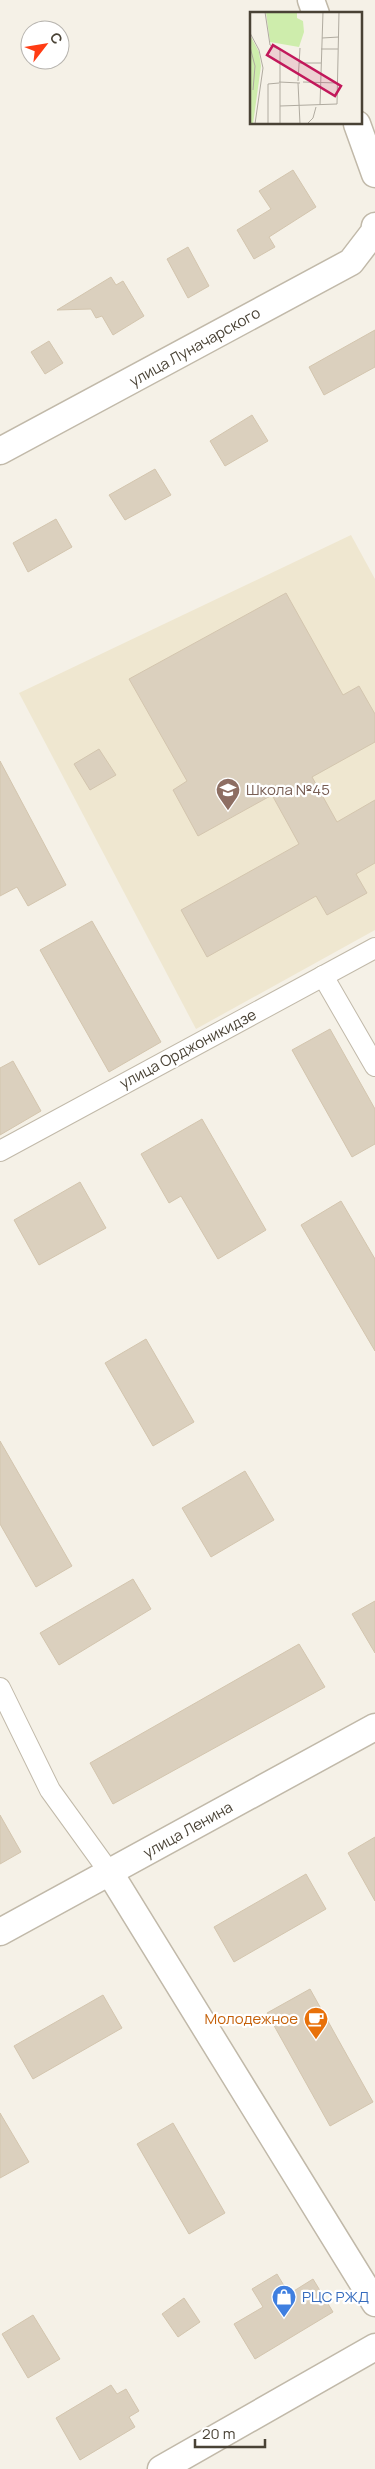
<svg xmlns="http://www.w3.org/2000/svg" width="375" height="2469" viewBox="0 0 375 2469" font-family="Manrope,sans-serif">
	<style>
		.education { fill: #efe7d0 }
		.building { fill: #dbd0be; stroke: #d3c5ae }
		.lines { fill: none; stroke-linecap: round; stroke-linejoin: round }
		.minor-casing { stroke: #c1b9a9; stroke-width: 22 }
		.tertiary-casing { stroke: #c1b9a9; stroke-width: 29 }
		.minor { stroke: #fff; stroke-width: 20 }
		.tertiary { stroke: #fff; stroke-width: 26 }
		.labels { text-anchor: middle; stroke-width: 4.5; stroke-linejoin: round; paint-order: stroke }
		.street-label { font-size: 15px; fill: #494235; stroke: #fff }
		.education-label { font-size: 15px; fill: #785e54; stroke: #fff; text-anchor: start }
		.food-label { font-size: 15px; fill: #c56008; stroke: #fff; text-anchor: end }
		.shop-label { font-size: 15px; fill: #366cbe; stroke: #fff; text-anchor: start }
		.inset-road { fill: none; stroke: #b0aba0; stroke-width: 1 }
		.view { fill: #c2185b; fill-opacity: 0.15; stroke: #c2185b; stroke-width: 2.5 }
		.inset-edge { fill: none; stroke: #494235; stroke-width: 2.5 }
	</style>
	<rect width="100%" height="100%" fill="#f5f1e7"/>
	<polygon class="education" points="351,535 375,579 375,930 196,1029 19,693"/>
	<g class="building">
		<polygon points="293,170 316,207 269,237 275,247 254,259 237,230 271,209 259,191"/>
		<polygon points="188,247 209,286 188,298 167,259"/>
		<polygon points="111,277 116,285 123,281 144,316 113,335 102,316 96,318 91,309 57,310"/>
		<polygon points="375,330 375,367 324,395 309,367"/>
		<polygon points="49,341 63,363 45,374 31,352"/>
		<polygon points="252,415 268,441 225,466 210,441"/>
		<polygon points="155,469 171,495 125,520 109,495"/>
		<polygon points="56,519 72,547 28,572 13,543"/>
		<polygon points="286,593 343,695 359,686 375,714 375,742 312,777 337,822 375,800 375,863 356,874 367,893 327,915 316,896 207,957 181,910 299,844 272,795 198,836 173,790 187,781 129,679"/>
		<polygon points="99,749 116,775 90,790 74,764"/>
		<polygon points="0,761 66,885 28,906 17,887 0,896"/>
		<polygon points="92,921 161,1042 109,1072 40,950"/>
		<polygon points="330,1029 375,1109 375,1144 352,1157 292,1050"/>
		<polygon points="13,1061 41,1111 0,1135 0,1068"/>
		<polygon points="202,1119 266,1230 218,1259 181,1196 169,1203 141,1154"/>
		<polygon points="80,1182 106,1228 39,1265 14,1220"/>
		<polygon points="341,1201 375,1259 375,1351 301,1225"/>
		<polygon points="146,1339 194,1422 153,1446 105,1363"/>
		<polygon points="0,1441 72,1566 36,1587 0,1524"/>
		<polygon points="245,1471 274,1520 211,1557 182,1508"/>
		<polygon points="133,1579 151,1609 59,1665 40,1633"/>
		<polygon points="375,1601 375,1653 352,1614"/>
		<polygon points="299,1644 325,1687 113,1804 90,1763"/>
		<polygon points="0,1815 21,1852 0,1864"/>
		<polygon points="375,1837 375,1901 348,1853"/>
		<polygon points="306,1874 326,1909 234,1962 214,1927"/>
		<polygon points="310,1989 373,2102 330,2126 267,2013"/>
		<polygon points="103,1995 122,2028 33,2079 14,2046"/>
		<polygon points="0,2113 29,2162 0,2178"/>
		<polygon points="173,2123 225,2213 189,2234 137,2144"/>
		<polygon points="277,2274 289,2294 313,2279 333,2312 255,2359 234,2324 263,2307 252,2289"/>
		<polygon points="184,2298 200,2322 178,2337 162,2314"/>
		<polygon points="33,2315 60,2359 28,2378 2,2334"/>
		<polygon points="111,2385 117,2394 126,2389 139,2411 129,2417 135,2427 80,2460 56,2418"/>
	</g>
	<g class="lines">
		<defs>
			<g id="minor">
				<polyline points="323,976 375,1066"/>
				<polyline points="0,1151 375,948"/>
				<polyline points="0,1688 50,1790 110,1873"/>
			</g>
			<g id="tertiary">
				<polyline points="311,0 316,14"/>
				<polyline points="357,124 375,174"/>
				<polyline points="0,451 351,262 374,232 375,226"/>
				<polyline points="110,1873 375,2303"/>
				<polyline points="0,1932 375,1727"/>
				<polyline points="161,2469 375,2347"/>
			</g>
		</defs>
		<use href="#minor" class="minor-casing"/>
		<use href="#tertiary" class="tertiary-casing"/>
		<use href="#minor" class="minor"/>
		<use href="#tertiary" class="tertiary"/>
	</g>
	<defs>
		<symbol id="school-pin" viewBox="-11 -11 22 30"><path d="M0 17L-7.5 6A9.5 9.5 0 1 1 7.5 6Z" fill="#8d6e63" stroke="#fff"/><path d="M0-5L7-2L0 1L-7-2ZM-4 1L0 2.5L4 1V4Q0 6-4 4Z" fill="#fff"/></symbol>
		<symbol id="cafe-pin" viewBox="-11 -11 22 30"><path d="M0 17L-7.5 6A9.5 9.5 0 1 1 7.5 6Z" fill="#e8710a" stroke="#fff"/><path d="M-5.5-4.5H6V0H3Q3 3.5 0 3.5H-2.5Q-5.5 3.5-5.5 0ZM3-3.2v2h1.7v-2ZM-6 4.5H4V6H-6Z" fill="#fff"/></symbol>
		<symbol id="shop-pin" viewBox="-11 -11 22 30"><path d="M0 17L-7.5 6A9.5 9.5 0 1 1 7.5 6Z" fill="#3f7fe0" stroke="#fff"/><path d="M-5-2.5h2.3a2.7 3.5 0 0 1 5.4 0H5L5.5 6h-11ZM-1.5-2.5h3a1.5 2.3 0 0 0-3 0Z" fill="#fff"/></symbol>
	</defs>
	<g fill-rule="evenodd">
		<use href="#school-pin" x="214" y="776" width="28" height="38"/>
		<use href="#cafe-pin" x="302" y="2005" width="28" height="38"/>
		<use href="#shop-pin" x="270" y="2283" width="28" height="38"/>
	</g>
	<g class="labels">
		<g class="street-label">
			<text transform="translate(195 347) rotate(-29)" y="5">улица Луначарского</text>
			<text transform="translate(188 1049) rotate(-28)" y="5">улица Орджоникидзе</text>
			<text transform="translate(188 1830) rotate(-29)" y="5">улица Ленина</text>
		</g>
		<g class="education-label">
			<text x="246" y="795">Школа №45</text>
		</g>
		<g class="food-label">
			<text x="298" y="2024">Молодежное</text>
		</g>
		<g class="shop-label">
			<text x="302" y="2302">РЦС РЖД</text>
		</g>
	</g>
	<g transform="translate(250 12)">
		<rect width="112" height="112" fill="#f5f1e7"/>
		<path d="M16 0H47V6L53 9 54 20 49 35 20 30ZM0 23 9 40 11 54 3 112H0Z" fill="#ceedac"/>
		<path class="inset-road" d="M15 0 20 33 30 38V112M0 21 9 38 13 56 5 112M72 26 89 25M0 35 5 54 3 78M71 37H88M49 51H71M48 69 50 36M29 70 50 71M53 70 88 71M48 71 50 112M70 93 73 0M30 94 87 92 89 0M18 112V72L29 71M57 112 63 106 66 95"/>
		<path class="view" d="M23 33 91 74 85 84 17 43Z"/>
		<rect width="112" height="112" class="inset-edge"/>
	</g>
	<g transform="translate(45 45) rotate(59)"><circle r="24" fill="#ffffff" stroke="#b6b3ae"/>
	<path d="M0-4L9 19L0 12L-9 19Z" fill="#ff3c14"/>
	<text y="-8" font-size="14" font-weight="bold" text-anchor="middle" fill="#494235">С</text>
	</g>
	<path d="M195 2439v8h70v-8" fill="none" stroke="#494235" stroke-width="2.5"/>
	<text x="202" y="2439" font-size="15" fill="#494235" stroke="#ffffff" stroke-width="4" paint-order="stroke">20 m</text>
</svg>
